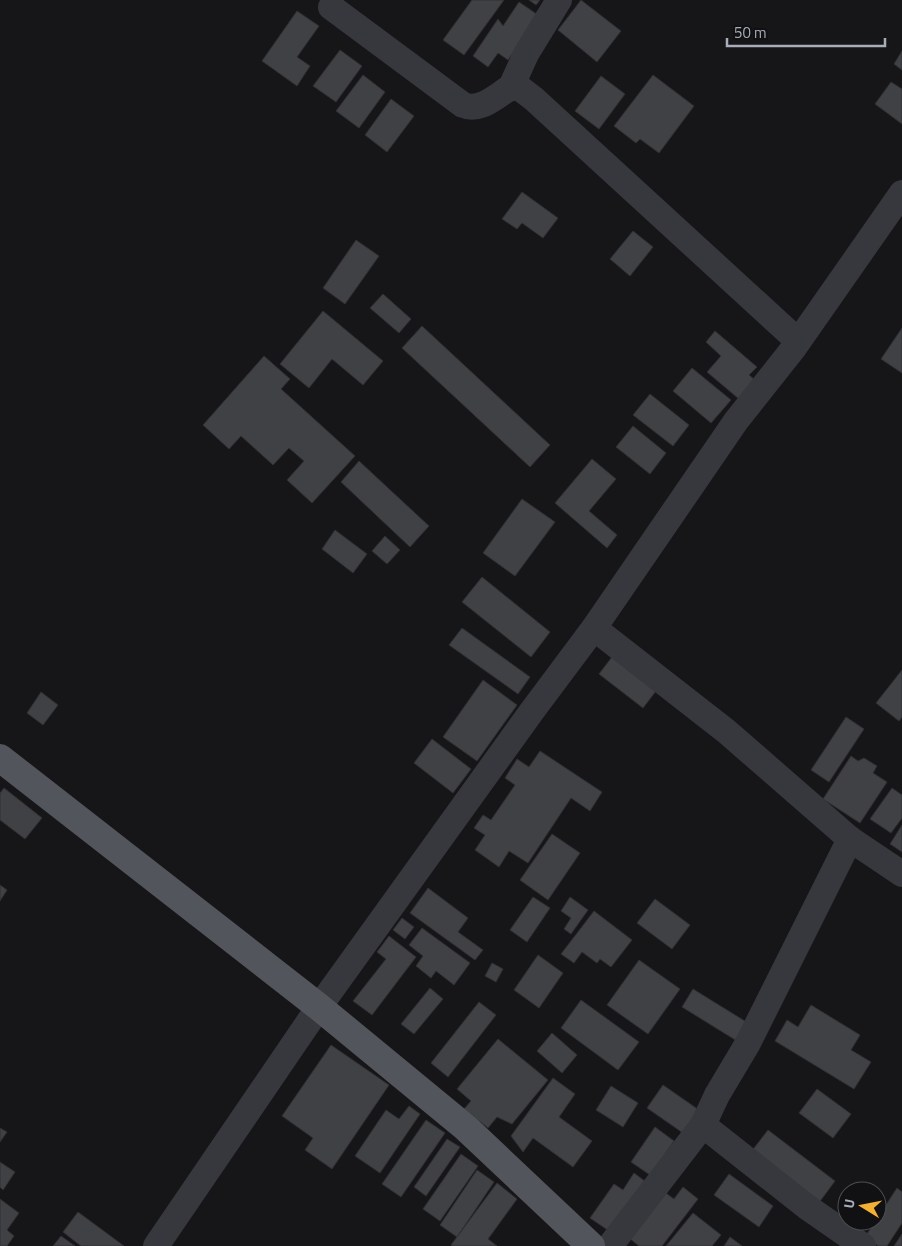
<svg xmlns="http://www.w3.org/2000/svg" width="902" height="1246" viewBox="0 0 902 1246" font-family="'Titillium Web',sans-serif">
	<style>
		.building { fill: #404145; stroke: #303034 }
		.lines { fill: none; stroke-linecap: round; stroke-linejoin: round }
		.minor { stroke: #37383d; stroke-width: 26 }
		.major { stroke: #53555c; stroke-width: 28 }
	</style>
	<rect width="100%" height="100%" fill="#161618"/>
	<g class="building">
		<polygon points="472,0 504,0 464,55 443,40"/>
		<polygon points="529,0 540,0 536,5"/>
		<polygon points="581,0 621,31 597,62 558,30"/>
		<polygon points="519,2 538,15 508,60 498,53 488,67 473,56 498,19 503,26"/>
		<polygon points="297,11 319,26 297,57 310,66 297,86 262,61"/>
		<polygon points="340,50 362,66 336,102 313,86"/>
		<polygon points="902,51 902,70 894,64"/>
		<polygon points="363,75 385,92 359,128 336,111"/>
		<polygon points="653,75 694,106 659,153 640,139 636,143 614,126"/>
		<polygon points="601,76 625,94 599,129 575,111"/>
		<polygon points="891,82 902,89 902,124 875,104"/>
		<polygon points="391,99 414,116 387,152 365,135"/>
		<polygon points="522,192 558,218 543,238 522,223 517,229 502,219"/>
		<polygon points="633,231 653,247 630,276 610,259"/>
		<polygon points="356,240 379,256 345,304 323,288"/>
		<polygon points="383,294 411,319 399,333 370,308"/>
		<polygon points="323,311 383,361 363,385 332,359 309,388 280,364"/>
		<polygon points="422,326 550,445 530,467 402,348"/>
		<polygon points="902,328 902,373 881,359"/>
		<polygon points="715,331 757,367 749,375 755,380 739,399 707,372 721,356 706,342"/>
		<polygon points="264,356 290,379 281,389 355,456 312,503 287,480 304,461 289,448 273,465 241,436 229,449 203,425"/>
		<polygon points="692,368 731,400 711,423 673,391"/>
		<polygon points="650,394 689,425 673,446 633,415"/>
		<polygon points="633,426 666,453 650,474 616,447"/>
		<polygon points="592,459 616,479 589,511 617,535 607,548 555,503"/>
		<polygon points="359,461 429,526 410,547 341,482"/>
		<polygon points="522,499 555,522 515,576 483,553"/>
		<polygon points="335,530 367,554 353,573 322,549"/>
		<polygon points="385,536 400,550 387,564 372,551"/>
		<polygon points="482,577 550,632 531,657 462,602"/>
		<polygon points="462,628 530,677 518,694 449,645"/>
		<polygon points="612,657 656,691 643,708 599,674"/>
		<polygon points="902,670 902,717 899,721 876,703"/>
		<polygon points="483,680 517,705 477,761 443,737"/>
		<polygon points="41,692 58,705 43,725 27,713"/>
		<polygon points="846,717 864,729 829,782 811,770"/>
		<polygon points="432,739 471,769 453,793 414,763"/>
		<polygon points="540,751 602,792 590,811 571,798 528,863 509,851 499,867 475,850 485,835 474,828 483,815 491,820 515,785 505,778 517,759 529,767"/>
		<polygon points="851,756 858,761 864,758 877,766 873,773 887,782 860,823 823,799"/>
		<polygon points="4,788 42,818 25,839 0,820 0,793"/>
		<polygon points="892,788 902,795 902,818 891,833 870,819"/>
		<polygon points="902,825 902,852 890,844"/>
		<polygon points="552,834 580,853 548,900 520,880"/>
		<polygon points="0,885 7,890 0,901"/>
		<polygon points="428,888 468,918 458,932 483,950 475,960 410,913"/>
		<polygon points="533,897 550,908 527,942 510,930"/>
		<polygon points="570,897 588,910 571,934 564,929 571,918 561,911"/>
		<polygon points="655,899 690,925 672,949 637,923"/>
		<polygon points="594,911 632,940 611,967 600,959 597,963 582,952 574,963 561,954"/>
		<polygon points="402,918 414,927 405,939 393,930"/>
		<polygon points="422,928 470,963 454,985 436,971 431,978 416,966 423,956 409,945"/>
		<polygon points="389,936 416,957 372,1015 353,1001 386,959 377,952"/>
		<polygon points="538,955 563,973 539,1008 514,990"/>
		<polygon points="639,960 680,989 648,1034 607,1005"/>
		<polygon points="492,963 503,969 496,982 485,976"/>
		<polygon points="430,988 443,999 414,1034 401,1024"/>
		<polygon points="693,989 748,1023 737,1041 682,1007"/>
		<polygon points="581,1000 639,1042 618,1070 561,1028"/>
		<polygon points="479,1002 496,1015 448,1077 431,1063"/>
		<polygon points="811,1005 860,1035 851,1050 871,1062 854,1089 775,1041 787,1020 798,1027"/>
		<polygon points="552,1033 577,1055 562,1073 537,1051"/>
		<polygon points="498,1039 548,1080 512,1124 497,1117 488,1128 464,1109 471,1101 457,1089"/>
		<polygon points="331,1045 389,1085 332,1169 305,1150 313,1138 282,1116"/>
		<polygon points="553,1078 575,1094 559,1117 592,1141 573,1167 533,1138 523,1152 511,1136"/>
		<polygon points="663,1085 699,1110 683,1133 647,1108"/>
		<polygon points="611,1086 638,1103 623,1127 596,1110"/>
		<polygon points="817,1089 851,1114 833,1138 799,1113"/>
		<polygon points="409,1106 420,1114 380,1173 355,1156 386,1110 399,1119"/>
		<polygon points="426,1120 445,1133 401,1197 382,1184"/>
		<polygon points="655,1127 674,1141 650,1175 631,1162"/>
		<polygon points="0,1128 7,1132 0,1142"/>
		<polygon points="768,1130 835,1181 818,1204 751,1152"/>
		<polygon points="447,1139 460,1147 426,1196 414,1187"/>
		<polygon points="461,1154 478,1166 440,1221 423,1209"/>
		<polygon points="0,1162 15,1172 3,1190 0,1187"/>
		<polygon points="477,1170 494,1182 457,1237 440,1225"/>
		<polygon points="634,1173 646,1182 612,1233 590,1218 614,1184 623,1190"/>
		<polygon points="729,1174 773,1206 759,1227 714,1195"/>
		<polygon points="497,1183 517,1199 488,1239 497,1246 453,1246 451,1245"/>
		<polygon points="683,1187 698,1199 662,1246 639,1246 628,1237 663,1191 674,1199"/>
		<polygon points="897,1188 902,1192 902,1223 887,1246 878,1246 865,1237"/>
		<polygon points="0,1199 19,1213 7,1230 14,1236 7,1246 0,1246"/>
		<polygon points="78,1212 124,1246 81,1246 63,1232"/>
		<polygon points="693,1213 721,1235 712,1246 666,1246"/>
		<polygon points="902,1234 902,1246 894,1246"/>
		<polygon points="61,1236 75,1246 53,1246"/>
		<polygon points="730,1237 742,1246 724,1246"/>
	</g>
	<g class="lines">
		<g class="minor">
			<path d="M331 7 463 105C481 112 496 96 511 87L521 89 534 99 798 341"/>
			<polyline points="511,87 526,54 559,0"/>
			<polyline points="594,628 726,731 850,839 902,874"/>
			<polyline points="703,1125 807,1207 863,1246"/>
			<polyline points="156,1246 319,1007 532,711 594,628 736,421 793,349 902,193"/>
			<polyline points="610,1246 703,1125 717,1095 748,1043 850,839"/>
		</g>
		<polyline class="major" points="0,758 319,1007 466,1128 591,1246"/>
	</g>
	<g transform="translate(862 1206) rotate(280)"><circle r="24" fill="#111113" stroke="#4d4f55"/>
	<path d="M0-4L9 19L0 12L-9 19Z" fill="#f2b134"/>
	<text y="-8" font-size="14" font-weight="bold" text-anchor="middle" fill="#a8adb8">U</text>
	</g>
	<path d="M727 38v8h158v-8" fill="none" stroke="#a8adb8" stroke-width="2.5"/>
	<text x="734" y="38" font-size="15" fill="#a8adb8" stroke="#111113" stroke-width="4" paint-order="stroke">50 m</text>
</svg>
